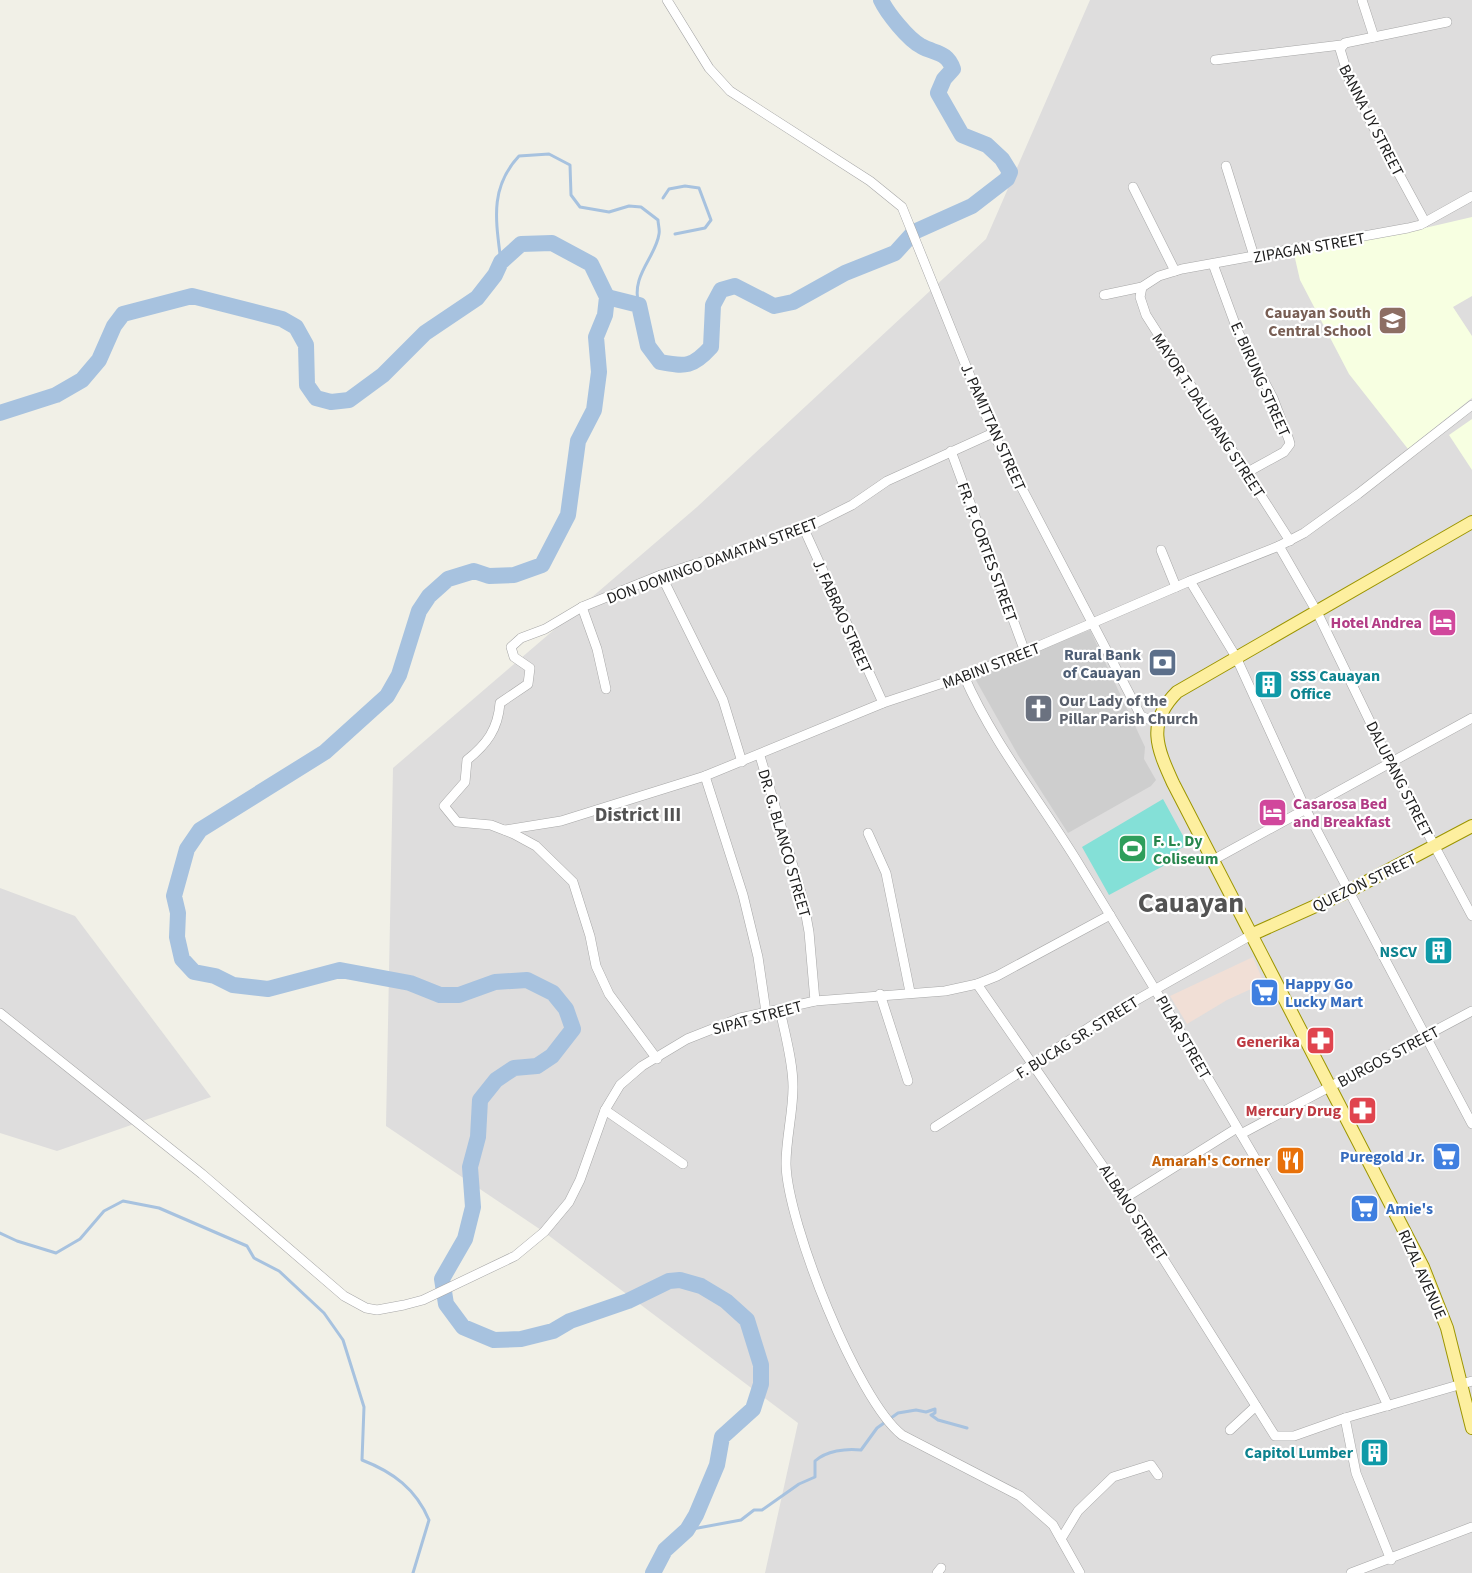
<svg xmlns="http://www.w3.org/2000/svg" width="1472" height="1573" viewBox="0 0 1472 1573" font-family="'Source Sans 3',sans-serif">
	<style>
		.residential { fill: #dedddd }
		.commercial { fill: #f1dfd6 }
		.education { fill: #f7ffe1 }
		.religious { fill: #cecece }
		.pitch { fill: #84e0d7 }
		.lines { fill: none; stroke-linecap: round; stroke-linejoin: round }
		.stream { stroke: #a7c2df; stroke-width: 3 }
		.river { stroke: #a7c2df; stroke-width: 16 }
		.minor-casing { stroke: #a7a7a7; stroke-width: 10 }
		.major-casing { stroke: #9c9500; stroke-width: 14 }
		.minor { stroke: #fff; stroke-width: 9 }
		.major { stroke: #fdef9f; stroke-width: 12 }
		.labels { text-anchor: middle; stroke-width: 4.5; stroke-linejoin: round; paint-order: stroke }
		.street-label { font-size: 16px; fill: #202020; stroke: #fff }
		.education-label { font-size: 16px; font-weight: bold; fill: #785e54; stroke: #fff; text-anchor: end }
		.hotel-label { font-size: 16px; font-weight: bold; fill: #b23c85; stroke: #fff; text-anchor: end }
		.service-label { font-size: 16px; font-weight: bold; fill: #4e5e75; stroke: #fff; text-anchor: end }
		.culture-label { font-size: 16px; font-weight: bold; fill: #0d838f; stroke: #fff; text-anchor: end }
		.worship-label { font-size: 16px; font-weight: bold; fill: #5b616d; stroke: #fff; text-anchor: start }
		.leisure-label { font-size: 16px; font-weight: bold; fill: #27864d; stroke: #fff; text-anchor: start }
		.shop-label { font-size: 16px; font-weight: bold; fill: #366cbe; stroke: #fff; text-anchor: start }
		.health-label { font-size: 16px; font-weight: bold; fill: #be3a42; stroke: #fff; text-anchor: end }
		.food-label { font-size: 16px; font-weight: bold; fill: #c56008; stroke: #fff; text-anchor: end }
		.quarter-label { font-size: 20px; font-weight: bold; fill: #535353; stroke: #fff }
		.town-label { font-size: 28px; font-weight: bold; fill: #535353; stroke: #fff }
	</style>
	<rect width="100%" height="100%" fill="#f1f0e7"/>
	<g class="residential">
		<polygon points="1090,0 1472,0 1472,1573 765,1573 798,1423 544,1232 386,1126 393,768 697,507 986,239"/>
		<polygon points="0,888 75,916 211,1097 57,1151 0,1133"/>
	</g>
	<polygon class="commercial" points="1253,957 1264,983 1227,1000 1187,1024 1170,996"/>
	<g class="education">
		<polygon points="1472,217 1472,296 1453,307 1472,336 1472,398 1408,449 1349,374 1300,280 1294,254 1399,234"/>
		<polygon points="1472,419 1472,470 1449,435"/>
	</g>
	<polygon class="religious" points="1090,630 1145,747 1144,759 1156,780 1151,786 1068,833 1018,755 973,675"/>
	<polygon class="pitch" points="1163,799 1188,845 1177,850 1180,857 1109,895 1082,847"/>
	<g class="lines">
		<g class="stream">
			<polyline points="663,198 669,189 685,186 699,188 711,220 705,228 675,234"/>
			<path d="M501 262C496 221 489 188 519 156L549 154 570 165 571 195 580 207 609 212 629 206 641 207 658 220C658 224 660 230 659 234 656 257 630 276 639 305"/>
			<path d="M0 1233 17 1241 56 1253 80 1239 104 1211 123 1201 159 1208 247 1246 254 1258 279 1271 324 1313 343 1340 364 1407 362 1460C393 1472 416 1489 429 1520L413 1573"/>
			<path d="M687 1530 741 1520 754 1510H762L799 1484 815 1477V1461C826 1451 846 1448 861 1450L877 1428 898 1413 916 1410 926 1412 935 1409V1413L931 1415 938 1420 967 1428"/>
		</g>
		<g class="river">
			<path d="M607 297 639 305 648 346 660 362C686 367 693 367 711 347L713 305 721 290 735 286 774 306 793 302 845 273 895 253 914 232 972 206 1007 179 1010 172 1002 159 987 145 962 135 938 93 944 79 953 69C947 51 935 54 921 46 908 39 887 13 881 0"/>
			<polyline points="0,413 56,395 82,380 99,360 114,326 123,314 192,296 282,319 296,327 306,345 307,385 316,398 331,402 349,400 383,375 425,333 477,298 495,275 501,262 521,244 552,243 591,264 607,297 605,315 596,337 599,372 594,410 578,441 568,515 542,565 514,575 489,576 474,571 448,579 429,596 419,611 399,675 387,696 325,752 200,830 187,849 174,896 178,913 177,937 182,959 194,972 215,976 233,985 268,989 340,970 410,983 440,995 459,995 495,982 527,980 553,993 566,1009 573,1029 552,1056 537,1066 514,1068 496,1080 480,1100 478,1137 470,1167 473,1207 465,1239 442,1279 446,1304 463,1327 494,1340 521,1339 553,1331 570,1321 628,1301 669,1281 680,1280 701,1286 726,1301 747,1320 761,1365 761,1384 753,1409 722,1437 717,1465 696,1515 687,1530 665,1550 653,1573"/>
		</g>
		<defs>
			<g id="minor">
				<polyline points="667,0 709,68 730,91 870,181 902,207 993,433 1141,716 1158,723"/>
				<polyline points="1362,0 1374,37"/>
				<polyline points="1215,60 1341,45"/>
				<polyline points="1226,166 1254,256"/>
				<polyline points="1133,187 1175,271"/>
				<polyline points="1425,222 1368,117 1349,79 1340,49 1345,43 1447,22"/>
				<polyline points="1213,264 1238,332 1273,398 1289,440 1290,444 1284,452 1246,473"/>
				<polyline points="1142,287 1140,297 1146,315 1290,541"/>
				<polyline points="1104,295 1142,287 1159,276 1182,269 1408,228 1420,225 1472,196"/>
				<polyline points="951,451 1025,652"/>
				<polyline points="804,529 883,703"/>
				<polyline points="1279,546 1317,612 1389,761 1472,916"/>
				<polyline points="1161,550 1176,587"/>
				<polyline points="661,575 723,700 742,762"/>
				<polyline points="1190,581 1236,657 1306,810 1472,1124"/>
				<polyline points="582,607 597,649 606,689"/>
				<path d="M964 676C994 745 1042 803 1080 866 1137 959 1193 1052 1248 1146 1298 1231 1347 1316 1388 1406"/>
				<polyline points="760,756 803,899 809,932 815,1001"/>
				<polyline points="705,776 743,895 758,957 766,1012"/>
				<polyline points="505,830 561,821 705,776 883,703 964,676 1025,652 1190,581 1279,546 1304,533 1358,494 1472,405"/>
				<polyline points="868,833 886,873 910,992"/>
				<polyline points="1213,860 1472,718"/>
				<polyline points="977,984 1125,1198 1275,1436 1294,1436 1345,1418 1472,1381"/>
				<polyline points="880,994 908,1081"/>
				<path d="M780 1010C785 1034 793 1062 793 1087 793 1113 786 1138 786 1164 787 1222 857 1400 902 1435L1020 1496 1053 1525 1080 1573"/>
				<polyline points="0,1013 202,1174 344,1296 366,1308 377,1310 404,1305 423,1300 515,1256 544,1232 569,1202 580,1180 605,1110 620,1085 642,1066 687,1039 740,1018 815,1001 945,991 977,984 997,976 1110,915"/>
				<path d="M657 1059 609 994 596 966 590 936 573 882 536 846 514 834 491 825 457 822 444 806 465 782 467 760C487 744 498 729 500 703L528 684 530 668 514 657 511 647 521 638 545 629 582 607 661 575 804 529 852 505 887 481 993 433"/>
				<polyline points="605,1110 683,1164"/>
				<polyline points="935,1127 1096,1023 1253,934"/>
				<polyline points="1241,1134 1472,1011"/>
				<polyline points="1125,1198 1237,1128"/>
				<polyline points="1345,1418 1356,1473 1391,1560"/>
				<polyline points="1230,1430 1256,1406"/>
				<polyline points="1061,1539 1078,1511 1113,1477 1151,1465 1158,1475"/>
				<polyline points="937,1573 941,1568"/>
				<polyline points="1351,1573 1472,1527"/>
			</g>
			<g id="major">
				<path d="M1472 522 1177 692C1146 723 1157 748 1173 783L1423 1267 1447 1328 1472 1428"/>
				<polyline points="1253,934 1349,891 1472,826"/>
			</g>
		</defs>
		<use href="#minor" class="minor-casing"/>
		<use href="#major" class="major-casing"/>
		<use href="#minor" class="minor"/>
		<use href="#major" class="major"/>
	</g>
	<defs>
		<symbol id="school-square" viewBox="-11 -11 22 22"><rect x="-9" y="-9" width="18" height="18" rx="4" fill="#8d6e63" stroke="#fff"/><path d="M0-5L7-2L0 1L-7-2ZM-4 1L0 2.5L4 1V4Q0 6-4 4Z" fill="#fff"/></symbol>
		<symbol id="hotel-square" viewBox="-11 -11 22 22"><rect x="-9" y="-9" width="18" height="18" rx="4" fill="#d1479c" stroke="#fff"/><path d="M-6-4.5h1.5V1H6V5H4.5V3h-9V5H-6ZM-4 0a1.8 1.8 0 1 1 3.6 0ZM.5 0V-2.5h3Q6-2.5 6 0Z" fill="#fff"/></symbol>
		<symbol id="bank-square" viewBox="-11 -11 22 22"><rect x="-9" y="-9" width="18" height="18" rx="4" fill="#5c6f8a" stroke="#fff"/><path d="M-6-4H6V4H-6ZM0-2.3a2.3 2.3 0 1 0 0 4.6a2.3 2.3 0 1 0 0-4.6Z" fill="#fff"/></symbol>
		<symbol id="building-square" viewBox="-11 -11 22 22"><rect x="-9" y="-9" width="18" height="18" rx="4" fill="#0f9aa8" stroke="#fff"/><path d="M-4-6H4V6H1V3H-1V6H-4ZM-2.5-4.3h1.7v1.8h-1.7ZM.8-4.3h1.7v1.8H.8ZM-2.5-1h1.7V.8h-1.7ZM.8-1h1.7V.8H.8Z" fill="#fff"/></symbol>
		<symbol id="church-square" viewBox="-11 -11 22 22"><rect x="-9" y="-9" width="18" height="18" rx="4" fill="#6b7280" stroke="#fff"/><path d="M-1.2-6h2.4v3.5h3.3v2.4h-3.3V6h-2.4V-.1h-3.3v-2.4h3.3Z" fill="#fff"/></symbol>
		<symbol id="stadium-square" viewBox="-11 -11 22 22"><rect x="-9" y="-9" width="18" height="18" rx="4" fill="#2e9e5b" stroke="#fff"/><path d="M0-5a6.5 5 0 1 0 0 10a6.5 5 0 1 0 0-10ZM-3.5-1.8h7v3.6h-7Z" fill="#fff"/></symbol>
		<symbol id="supermarket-square" viewBox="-11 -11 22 22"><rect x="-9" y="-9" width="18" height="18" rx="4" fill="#3f7fe0" stroke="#fff"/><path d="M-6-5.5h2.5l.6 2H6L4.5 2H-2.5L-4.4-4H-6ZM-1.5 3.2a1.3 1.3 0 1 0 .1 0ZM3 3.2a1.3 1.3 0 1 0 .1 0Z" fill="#fff"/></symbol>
		<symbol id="pharmacy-square" viewBox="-11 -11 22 22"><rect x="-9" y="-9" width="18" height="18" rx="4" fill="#e0444e" stroke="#fff"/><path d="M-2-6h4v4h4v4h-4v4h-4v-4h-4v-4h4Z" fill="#fff"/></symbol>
		<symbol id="restaurant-square" viewBox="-11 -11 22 22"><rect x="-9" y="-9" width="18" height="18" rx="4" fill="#e8710a" stroke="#fff"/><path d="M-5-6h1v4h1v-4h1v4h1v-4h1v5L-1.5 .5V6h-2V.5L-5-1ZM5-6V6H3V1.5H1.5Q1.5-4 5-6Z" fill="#fff"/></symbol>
	</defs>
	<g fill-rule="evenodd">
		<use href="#school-square" x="1376" y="304" width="33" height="33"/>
		<use href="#hotel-square" x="1426" y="606" width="33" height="33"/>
		<use href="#bank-square" x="1146" y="646" width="33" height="33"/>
		<use href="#building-square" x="1252" y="668" width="33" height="33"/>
		<use href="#church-square" x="1022" y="692" width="33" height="33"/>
		<use href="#hotel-square" x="1256" y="796" width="33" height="33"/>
		<use href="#stadium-square" x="1116" y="832" width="33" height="33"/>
		<use href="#building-square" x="1422" y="934" width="33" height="33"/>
		<use href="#supermarket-square" x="1248" y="976" width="33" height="33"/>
		<use href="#pharmacy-square" x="1304" y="1024" width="33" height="33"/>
		<use href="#pharmacy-square" x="1346" y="1094" width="33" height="33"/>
		<use href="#supermarket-square" x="1430" y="1140" width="33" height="33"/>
		<use href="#restaurant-square" x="1274" y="1144" width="33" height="33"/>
		<use href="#supermarket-square" x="1348" y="1192" width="33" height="33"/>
		<use href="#building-square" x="1358" y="1436" width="33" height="33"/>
	</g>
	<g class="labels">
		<g class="street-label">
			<text transform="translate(1372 120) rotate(63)" y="6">BANNA UY STREET</text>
			<text transform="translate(1309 247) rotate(-10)" y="6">ZIPAGAN STREET</text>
			<text transform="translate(1261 379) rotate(66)" y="6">E. BIRUNG STREET</text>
			<text transform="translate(1209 415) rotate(57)" y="6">MAYOR T. DALUPANG STREET</text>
			<text transform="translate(994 427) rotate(66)" y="6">J. PAMITTAN STREET</text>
			<text transform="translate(988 552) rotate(70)" y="6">FR. P. CORTES STREET</text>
			<text transform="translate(712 560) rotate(-20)" y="6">DON DOMINGO DAMATAN STREET</text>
			<text transform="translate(843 616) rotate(66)" y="6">J. FABRAO STREET</text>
			<text transform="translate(991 665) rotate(-21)" y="6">MABINI STREET</text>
			<text transform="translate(1400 779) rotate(63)" y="6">DALUPANG STREET</text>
			<text transform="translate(785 843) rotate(74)" y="6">DR. G. BLANCO STREET</text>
			<text transform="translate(1364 882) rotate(-26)" y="6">QUEZON STREET</text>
			<text transform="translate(757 1017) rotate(-15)" y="6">SIPAT STREET</text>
			<text transform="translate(1077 1037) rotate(-32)" y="6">F. BUCAG SR. STREET</text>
			<text transform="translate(1184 1037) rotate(60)" y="6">PILAR STREET</text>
			<text transform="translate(1388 1056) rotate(-28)" y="6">BURGOS STREET</text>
			<text transform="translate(1134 1212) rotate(57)" y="6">ALBANO STREET</text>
			<text transform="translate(1423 1274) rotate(66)" y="6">RIZAL AVENUE</text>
		</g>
		<g class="education-label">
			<text x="1371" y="318">Cauayan South<tspan x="1371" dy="18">Central School</tspan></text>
		</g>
		<g class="hotel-label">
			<text x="1422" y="628">Hotel Andrea</text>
			<text x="1293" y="809" text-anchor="start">Casarosa Bed<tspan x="1293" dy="18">and Breakfast</tspan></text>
		</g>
		<g class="service-label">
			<text x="1141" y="660">Rural Bank<tspan x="1141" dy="18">of Cauayan</tspan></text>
		</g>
		<g class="culture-label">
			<text x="1290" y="681" text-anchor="start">SSS Cauayan<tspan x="1290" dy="18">Office</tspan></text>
			<text x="1417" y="957">NSCV</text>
			<text x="1353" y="1458">Capitol Lumber</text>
		</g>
		<g class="worship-label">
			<text x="1059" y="706">Our Lady of the<tspan x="1059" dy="18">Pillar Parish Church</tspan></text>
		</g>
		<g class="leisure-label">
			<text x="1153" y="846">F. L. Dy<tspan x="1153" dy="18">Coliseum</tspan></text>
		</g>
		<g class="shop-label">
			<text x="1285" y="989">Happy Go<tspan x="1285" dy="18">Lucky Mart</tspan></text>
			<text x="1425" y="1162" text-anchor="end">Puregold Jr.</text>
			<text x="1386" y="1214">Amie's</text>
		</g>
		<g class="health-label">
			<text x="1300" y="1047">Generika</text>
			<text x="1341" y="1116">Mercury Drug</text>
		</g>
		<g class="food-label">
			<text x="1270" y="1166">Amarah's Corner</text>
		</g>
		<g class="quarter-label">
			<text x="638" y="821">District III</text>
		</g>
		<g class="town-label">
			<text x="1191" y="912">Cauayan</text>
		</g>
	</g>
</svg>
